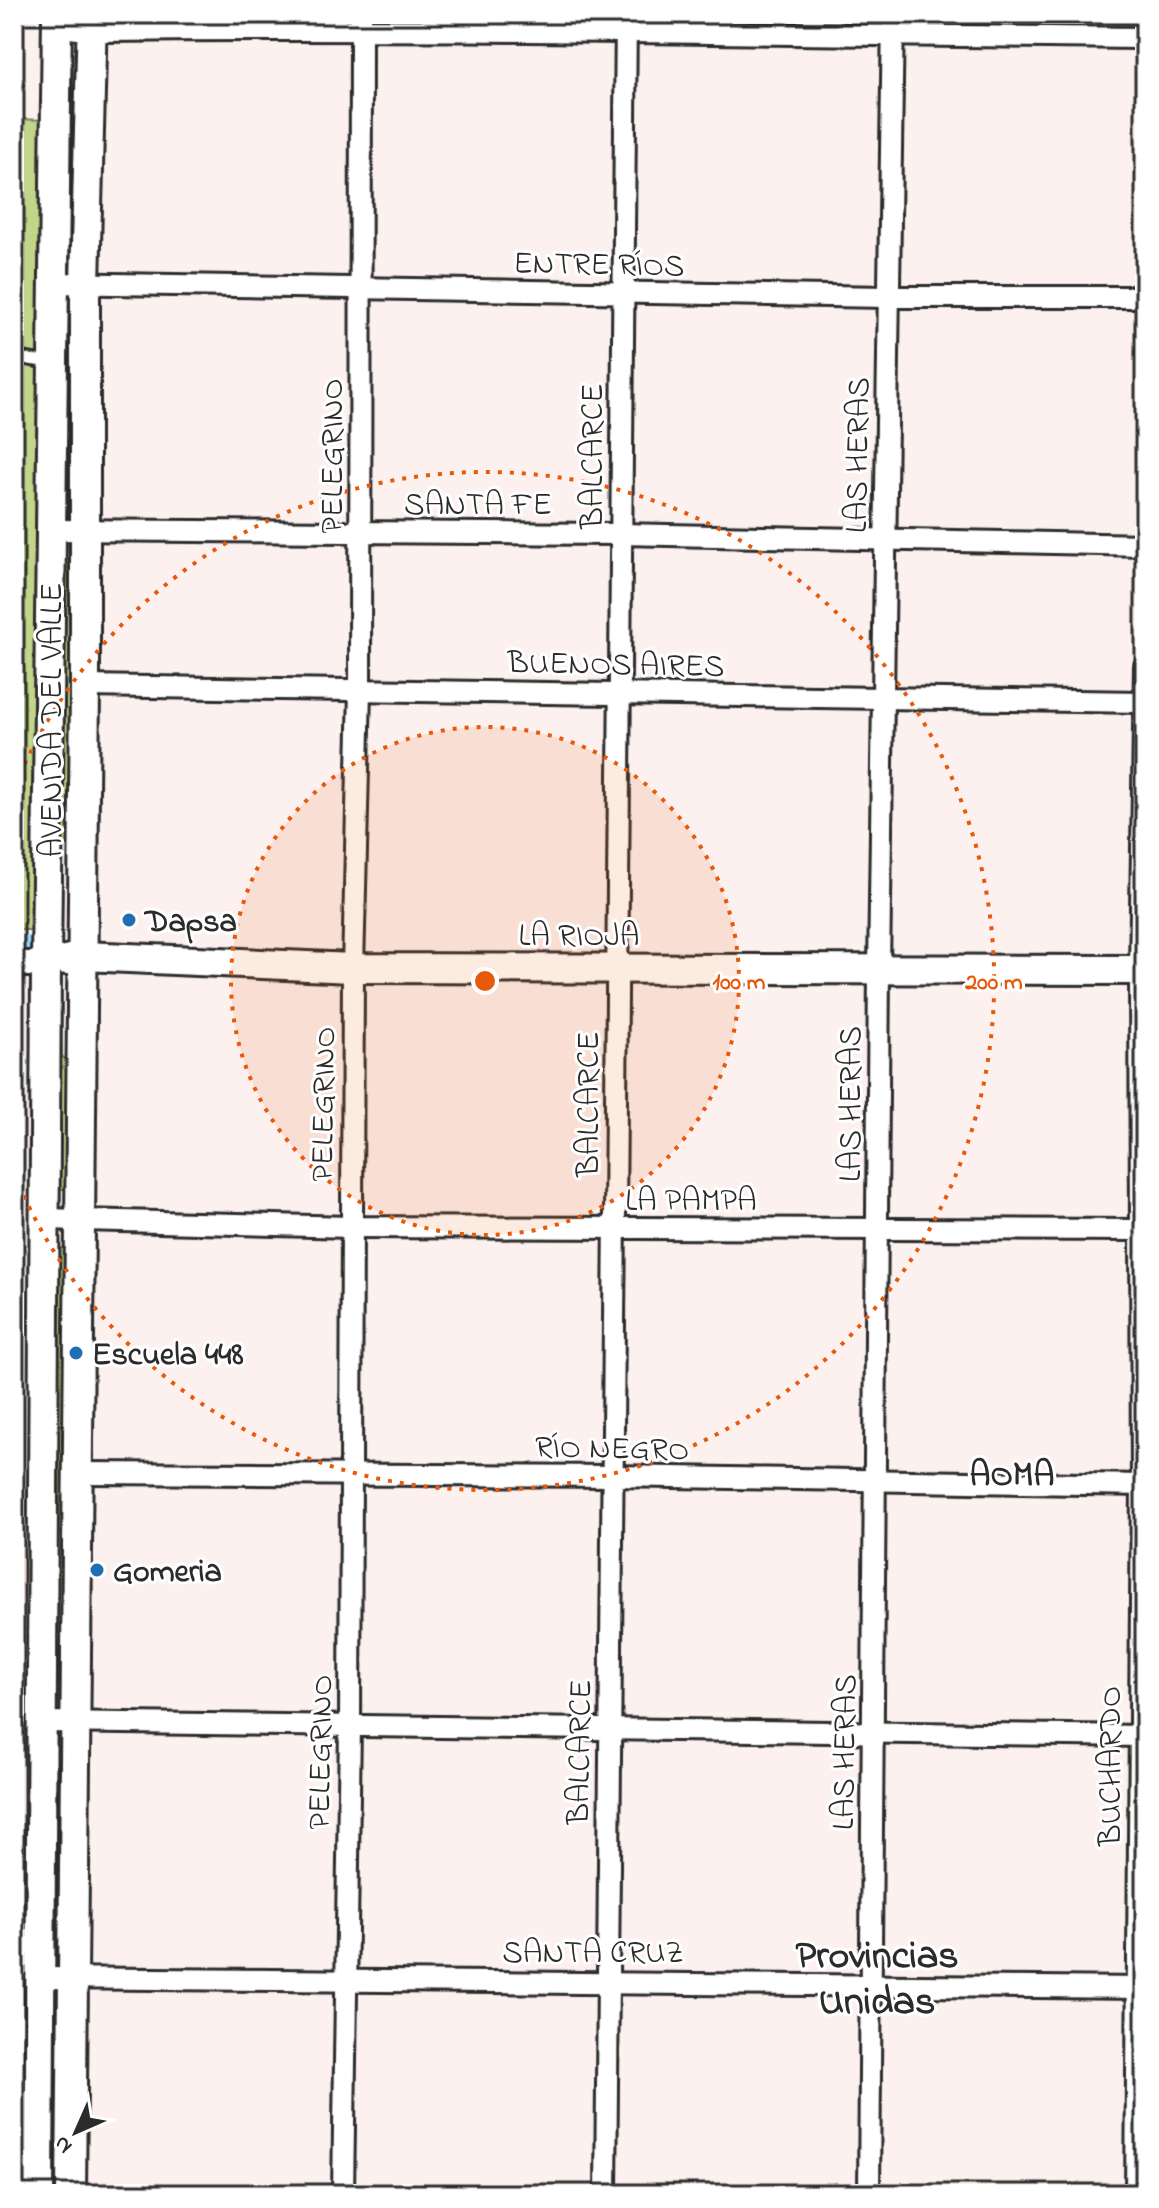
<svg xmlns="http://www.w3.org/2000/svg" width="1159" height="2208" viewBox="0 0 1159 2208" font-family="'Indie Flower',sans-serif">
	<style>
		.built { fill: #f9e0dc }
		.green { fill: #c3d58a; stroke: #77805a; stroke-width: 2 }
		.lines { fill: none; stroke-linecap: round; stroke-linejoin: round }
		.canal { stroke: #9cd7fc; stroke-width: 18 }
		.service-casing { stroke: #2b2b2b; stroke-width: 16 }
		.minor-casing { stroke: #2b2b2b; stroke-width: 26 }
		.tertiary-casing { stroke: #2b2b2b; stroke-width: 30 }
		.secondary-casing { stroke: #2b2b2b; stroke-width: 34 }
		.service { stroke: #fff; stroke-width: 10 }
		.minor { stroke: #fff; stroke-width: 20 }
		.tertiary { stroke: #fff; stroke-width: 24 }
		.secondary { stroke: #fff; stroke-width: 28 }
		.ring { fill: none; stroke: #e8590c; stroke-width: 4; stroke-dasharray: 4 8 }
		.poi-dot { fill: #1f6fb2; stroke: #fff; stroke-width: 3 }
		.labels { text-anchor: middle; stroke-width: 6; stroke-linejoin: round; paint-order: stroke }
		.street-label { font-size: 32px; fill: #2b2b2b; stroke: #fff }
		.poi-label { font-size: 32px; font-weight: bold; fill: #2b2b2b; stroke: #fff; text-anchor: start }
		.neighbourhood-label { font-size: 34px; font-weight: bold; fill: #2b2b2b; stroke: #fff }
		.district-label { font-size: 40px; font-weight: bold; fill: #2b2b2b; stroke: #fff }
		.centre { fill: #e8590c; stroke: #fff; stroke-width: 4 }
		.ring-label { font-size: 24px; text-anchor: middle; font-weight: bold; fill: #e8590c; stroke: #fff; stroke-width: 6; stroke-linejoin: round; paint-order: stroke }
	</style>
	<rect width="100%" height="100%" fill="#fcf1ef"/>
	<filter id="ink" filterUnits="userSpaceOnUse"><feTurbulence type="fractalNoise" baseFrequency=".0125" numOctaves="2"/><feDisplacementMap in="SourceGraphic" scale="16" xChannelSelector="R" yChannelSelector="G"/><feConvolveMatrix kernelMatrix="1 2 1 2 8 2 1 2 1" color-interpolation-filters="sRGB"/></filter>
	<g filter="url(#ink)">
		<polygon class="built" points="14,1227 27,1621 14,1622"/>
		<g class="green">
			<polygon points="69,55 78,55 74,178 67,168"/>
			<polygon points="14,119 46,120 32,930 14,930"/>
			<polygon points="64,313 74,313 72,497 63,497"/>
			<polygon points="63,558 73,558 70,909 69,847 61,840"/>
			<polygon points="61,995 62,1056 70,1064 67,1189 57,1189"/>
			<polygon points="58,1248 67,1248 64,1693 55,1693"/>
			<polygon points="54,1762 63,1762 60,1888 52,1881"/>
			<polygon points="53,2006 63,2006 61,2194 52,2194"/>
		</g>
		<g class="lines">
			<polyline class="canal" points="14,944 26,945"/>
			<defs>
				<polyline id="service" points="14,357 52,363"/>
				<g id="minor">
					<path d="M57 26 92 31C443 27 794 35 1145 38"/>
					<polyline points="53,283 889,297 1145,297"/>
					<polyline points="50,530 621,534 1145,545"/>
					<polyline points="85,686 1145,702"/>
					<polyline points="44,1219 351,1227 1145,1230"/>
					<polyline points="79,1473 613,1476 1145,1485"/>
					<polyline points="44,1722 1145,1736"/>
					<polyline points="41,1978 1145,1988"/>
					<polyline points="343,2194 350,1727 353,968 360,690 361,14"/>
					<polyline points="606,2194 626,14"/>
					<polyline points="869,2194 879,969 893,14"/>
					<polyline points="1136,2194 1142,1485 1140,970 1145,666"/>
				</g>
				<polyline id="tertiary" points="14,964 46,964"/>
				<g id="secondary">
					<polyline points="66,960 83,956 353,968 1145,970"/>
					<polyline points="39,2194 46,964 57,14"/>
					<polyline points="71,2194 85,686 85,284 92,14"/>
				</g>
			</defs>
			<use href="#service" class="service-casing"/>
			<use href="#minor" class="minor-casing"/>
			<use href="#tertiary" class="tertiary-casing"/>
			<use href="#secondary" class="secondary-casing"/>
			<use href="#service" class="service"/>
			<use href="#minor" class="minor"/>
			<use href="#tertiary" class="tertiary"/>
			<use href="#secondary" class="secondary"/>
		</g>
	</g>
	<circle cx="485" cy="981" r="254" fill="#e8590c" fill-opacity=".12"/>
	<g class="ring">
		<circle cx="485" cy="981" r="254"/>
		<path d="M15 786A509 509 0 1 1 15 1176"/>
	</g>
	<g class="poi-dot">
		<circle cx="129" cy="920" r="8"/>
		<circle cx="76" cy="1353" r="8"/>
		<circle cx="97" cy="1570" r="8"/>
	</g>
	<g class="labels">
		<g class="street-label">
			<text transform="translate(599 263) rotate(1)" y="11">ENTRE RÍOS</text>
			<text transform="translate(856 455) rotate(-89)" y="11">LAS HERAS</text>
			<text transform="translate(331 456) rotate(-90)" y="11">PELEGRINO</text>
			<text transform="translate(591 456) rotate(-90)" y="11">BALCARCE</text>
			<text x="478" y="514">SANTA FE</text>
			<text transform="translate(616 663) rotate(1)" y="11">BUENOS AIRES</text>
			<text transform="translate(50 720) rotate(-90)" y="11">AVENIDA DEL VALLE</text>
			<text x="579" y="945">LA RIOJA</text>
			<text transform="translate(322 1104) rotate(-89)" y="11">PELEGRINO</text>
			<text transform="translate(587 1104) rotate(-90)" y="11">BALCARCE</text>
			<text transform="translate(849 1104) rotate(-90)" y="11">LAS HERAS</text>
			<text x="691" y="1210">LA PAMPA</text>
			<text transform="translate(612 1447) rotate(1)" y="11">RÍO NEGRO</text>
			<text transform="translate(319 1752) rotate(-89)" y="11">PELEGRINO</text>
			<text transform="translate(578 1752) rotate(-89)" y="11">BALCARCE</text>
			<text transform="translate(843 1752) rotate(-89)" y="11">LAS HERAS</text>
			<text transform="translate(1109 1766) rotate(-90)" y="11">BUCHARDO</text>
			<text x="593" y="1962">SANTA CRUZ</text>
		</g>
		<g class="poi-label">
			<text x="145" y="931">Dapsa</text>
			<text x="92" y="1364">Escuela 448</text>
			<text x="113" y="1581">Gomeria</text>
		</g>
		<g class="neighbourhood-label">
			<text x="1012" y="1485">AOMA</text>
		</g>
		<g class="district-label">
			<text x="877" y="1967">Provincias<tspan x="877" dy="46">Unidas</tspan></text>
		</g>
	</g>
	<circle cx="485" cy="981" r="12" class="centre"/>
	<g class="ring-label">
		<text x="739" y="989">100 m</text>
		<text x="994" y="989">200 m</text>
	</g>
	<rect width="1159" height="2208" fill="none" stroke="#fff" stroke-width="48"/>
	<rect x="24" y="24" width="1111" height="2160" fill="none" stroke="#2b2b2b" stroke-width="3" filter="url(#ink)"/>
	<g transform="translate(76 2132) rotate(225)" stroke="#ffffff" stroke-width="6" paint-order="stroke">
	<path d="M0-6L14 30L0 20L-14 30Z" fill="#2b2b2b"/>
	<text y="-12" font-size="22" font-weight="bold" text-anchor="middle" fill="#2b2b2b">N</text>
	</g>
</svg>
